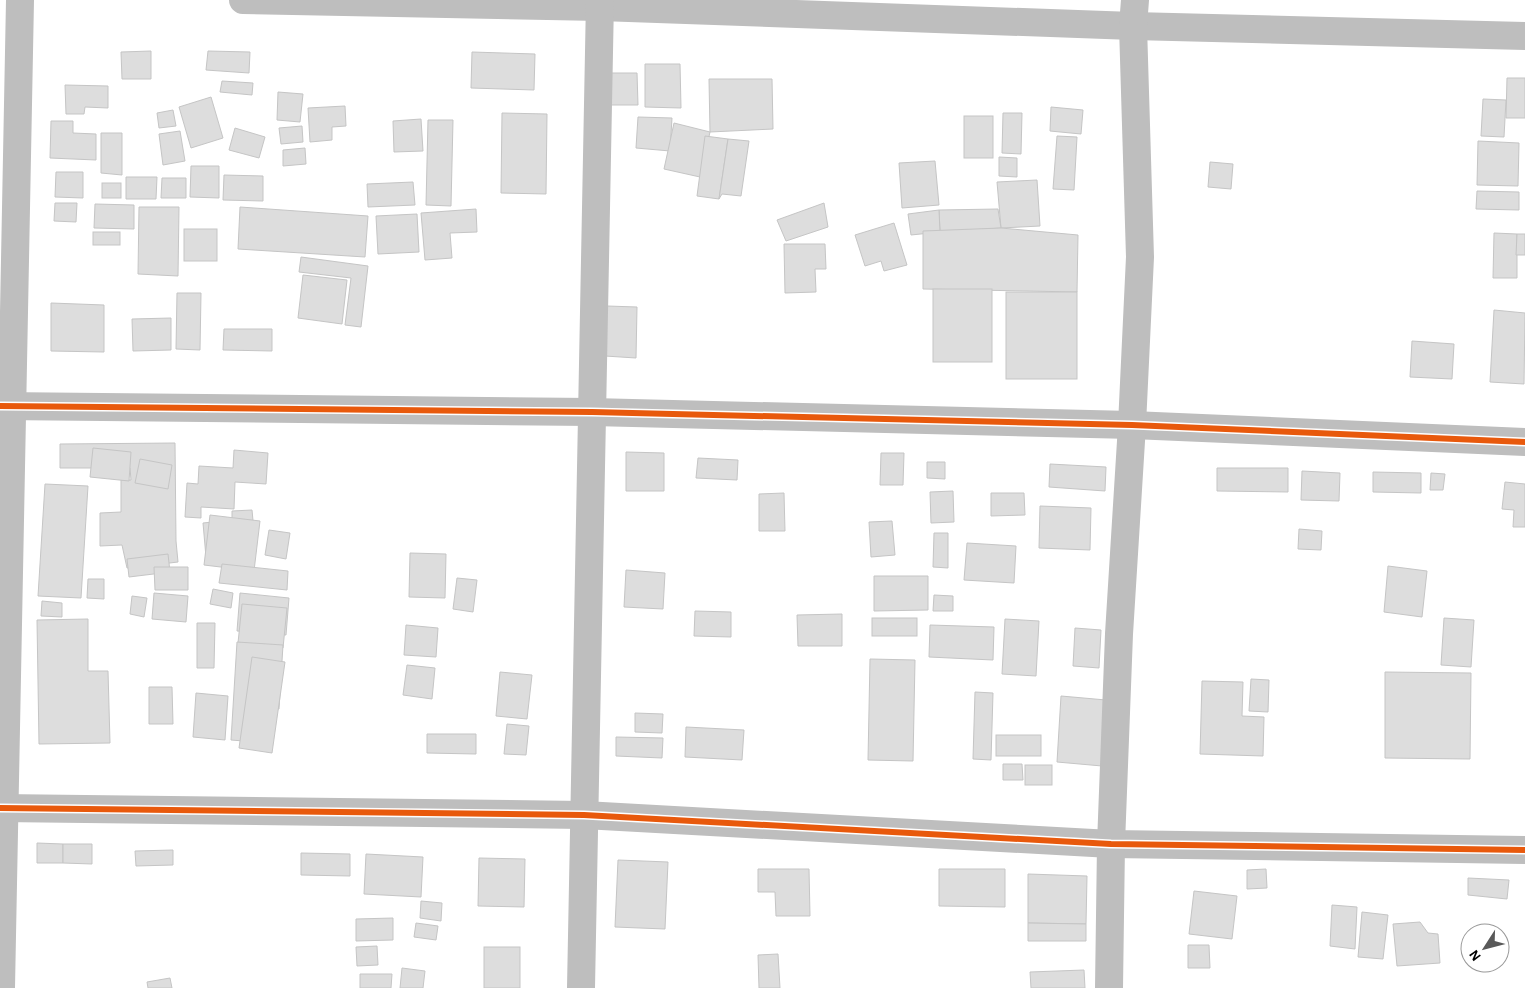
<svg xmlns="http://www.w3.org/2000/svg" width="1525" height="988" viewBox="0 0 1525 988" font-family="'Alegreya Sans',sans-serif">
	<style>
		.building { fill: #ddd; stroke: #c5c5c5 }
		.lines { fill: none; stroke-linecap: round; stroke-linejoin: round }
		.street { stroke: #bebebe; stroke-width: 28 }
		.cycleway-casing { stroke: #fff; stroke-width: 9 }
		.cycleway { stroke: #e8590c; stroke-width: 6 }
	</style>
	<rect width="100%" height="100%" fill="#fff"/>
	<g class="building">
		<polygon points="151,51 151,79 122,79 121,52"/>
		<polygon points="208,51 250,52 249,73 206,70"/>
		<polygon points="472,52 535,54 534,90 471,88"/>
		<polygon points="645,64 680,64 681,108 645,107"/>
		<polygon points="610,73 637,73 638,105 610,105"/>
		<polygon points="1507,78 1525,78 1525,118 1506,118"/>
		<polygon points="709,79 772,79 773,129 710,132"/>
		<polygon points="222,81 253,83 252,95 220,92"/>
		<polygon points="65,85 108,86 108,108 85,107 84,114 66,114"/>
		<polygon points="278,92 303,94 300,122 277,120"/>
		<polygon points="211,97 223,138 191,148 179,107"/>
		<polygon points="1483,99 1506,100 1504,137 1481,136"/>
		<polygon points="345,106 346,126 332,127 332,140 310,142 308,108"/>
		<polygon points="1051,107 1083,110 1081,134 1050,131"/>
		<polygon points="173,110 176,126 159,128 157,113"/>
		<polygon points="502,113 547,114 546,194 501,193"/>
		<polygon points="1003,113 1022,113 1021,154 1002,153"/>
		<rect x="964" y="116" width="29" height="42"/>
		<polygon points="638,117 672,118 670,151 636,148"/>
		<polygon points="421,119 423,151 394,152 393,121"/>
		<polygon points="428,120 453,120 451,206 426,205"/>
		<polygon points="51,121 73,121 73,133 96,134 96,160 50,158"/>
		<polygon points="674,123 710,132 700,177 664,169"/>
		<polygon points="302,126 303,142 281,144 279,128"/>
		<polygon points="235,128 265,137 259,158 229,150"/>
		<polygon points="180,131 185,161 163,165 159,134"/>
		<polygon points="101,133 122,133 122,175 101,173"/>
		<polygon points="705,136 728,139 719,199 697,196"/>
		<polygon points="1057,136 1077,137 1074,190 1053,189"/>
		<polygon points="728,139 749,141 741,196 722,194 719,199"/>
		<polygon points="1478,141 1519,143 1518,186 1477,185"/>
		<polygon points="305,148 306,164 283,166 283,150"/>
		<polygon points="999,157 1017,158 1017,177 999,176"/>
		<polygon points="935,161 939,205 902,208 899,163"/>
		<polygon points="1210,162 1233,164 1231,189 1208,187"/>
		<polygon points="191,166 219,166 219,198 190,197"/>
		<polygon points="56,172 83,172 83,198 55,197"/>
		<polygon points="224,175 263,176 263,201 223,200"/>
		<polygon points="126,177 157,177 156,199 126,199"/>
		<polygon points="162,178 186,178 186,198 161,198"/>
		<polygon points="1037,180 1040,226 1001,228 997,182"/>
		<polygon points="413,182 415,205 368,207 367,184"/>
		<rect x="102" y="183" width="19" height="15"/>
		<polygon points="1477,191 1519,192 1519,210 1476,209"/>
		<polygon points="55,203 77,203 76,222 54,221"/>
		<polygon points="824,203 828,227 786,241 777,220"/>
		<polygon points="95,204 134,205 134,229 94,228"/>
		<polygon points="139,207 179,207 178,276 138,274"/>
		<polygon points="240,207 368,216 365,257 238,249"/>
		<polygon points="476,209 477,232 450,233 452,258 425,260 421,213"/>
		<polygon points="998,209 1001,228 940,232 939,210"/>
		<polygon points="939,210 940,232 911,235 908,214"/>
		<polygon points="417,214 419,252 378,254 376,216"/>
		<polygon points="894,223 907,265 884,271 881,261 865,266 855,235"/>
		<polygon points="1001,228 1078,235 1077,292 923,289 923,231"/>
		<rect x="184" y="229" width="33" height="32"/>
		<rect x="93" y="232" width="27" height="13"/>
		<polygon points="1494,233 1517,234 1517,278 1493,278"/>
		<polygon points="1517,234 1525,234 1525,255 1516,255"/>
		<polygon points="784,244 825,244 826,269 815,269 816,292 785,293"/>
		<polygon points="301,257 368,266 361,327 345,325 351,278 299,272"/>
		<polygon points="303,275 347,280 342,324 298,318"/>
		<rect x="933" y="289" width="59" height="73"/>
		<rect x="1006" y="292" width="71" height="87"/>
		<polygon points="177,293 201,293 200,350 176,349"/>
		<polygon points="51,303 104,305 104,352 51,351"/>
		<polygon points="607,306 637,307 636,358 605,356"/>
		<polygon points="1494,310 1525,313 1524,384 1490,382"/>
		<polygon points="171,318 171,350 133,351 132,319"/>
		<polygon points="224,329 272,329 272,351 223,350"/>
		<polygon points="1412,341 1454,344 1452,379 1410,377"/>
		<polygon points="175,443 176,541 178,562 127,568 122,545 100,546 100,513 121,512 121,480 131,480 130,468 60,468 60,444"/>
		<polygon points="93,448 131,452 129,481 90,477"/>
		<polygon points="234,450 268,453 266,484 235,482 234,509 201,507 201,518 185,517 187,483 198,484 199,466 233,468"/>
		<polygon points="626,452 664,453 664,491 626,491"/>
		<polygon points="881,453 904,453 903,485 880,485"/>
		<polygon points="698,458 738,460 737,480 696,478"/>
		<polygon points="140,459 172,465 168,489 135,483"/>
		<polygon points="927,462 945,462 945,479 927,478"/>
		<polygon points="1050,464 1106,467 1105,491 1049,487"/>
		<polygon points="1217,468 1288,468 1288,492 1217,491"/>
		<polygon points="1302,471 1340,473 1339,501 1301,500"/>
		<polygon points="1373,472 1421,473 1421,493 1373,492"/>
		<polygon points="1431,473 1445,474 1443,490 1430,490"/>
		<polygon points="1505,482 1525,484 1525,527 1513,527 1514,510 1502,509"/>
		<polygon points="45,484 88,486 81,598 38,596"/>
		<polygon points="953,491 954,522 931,523 930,492"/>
		<polygon points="784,493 785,531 759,531 759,494"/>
		<polygon points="991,493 1024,493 1025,515 991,516"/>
		<polygon points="1040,506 1091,508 1090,550 1039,548"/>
		<polygon points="252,510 256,552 206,557 203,523 232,520 232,511"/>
		<polygon points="210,515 260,521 254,571 204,565"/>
		<polygon points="892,521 895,555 871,557 869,522"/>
		<polygon points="1299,529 1322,531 1321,550 1298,549"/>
		<polygon points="269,530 290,533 286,559 265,555"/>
		<polygon points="934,533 948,533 948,568 933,567"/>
		<polygon points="967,543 1016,546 1014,583 964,580"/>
		<polygon points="410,553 446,554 445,598 409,597"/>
		<polygon points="168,554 170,572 129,577 127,559"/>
		<polygon points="222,564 288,571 287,590 219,583"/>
		<polygon points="1388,566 1427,571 1422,617 1384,612"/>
		<polygon points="154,567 188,567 188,590 155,590"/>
		<polygon points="626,570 665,573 663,609 624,607"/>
		<polygon points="874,576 928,576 928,610 874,611"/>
		<polygon points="457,578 477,580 473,612 453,609"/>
		<polygon points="88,579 104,579 104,599 87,598"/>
		<polygon points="213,589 233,593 231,608 210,604"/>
		<polygon points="154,593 188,596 186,622 152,619"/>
		<polygon points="240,593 289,598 286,635 237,631"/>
		<polygon points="934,595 953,596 953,611 933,611"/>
		<polygon points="132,596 147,598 144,617 130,614"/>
		<polygon points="42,601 62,603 62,617 41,616"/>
		<polygon points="242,604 287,608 283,648 238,643"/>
		<polygon points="695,611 731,612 731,637 694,636"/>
		<polygon points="842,614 842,646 798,646 797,615"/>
		<rect x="872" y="618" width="45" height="18"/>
		<polygon points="1444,618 1474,620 1471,667 1441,665"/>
		<polygon points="88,619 88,671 108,671 110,743 39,744 37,620"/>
		<polygon points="1005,619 1039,621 1036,676 1002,674"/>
		<polygon points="197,623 215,623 214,668 197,668"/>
		<polygon points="406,625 438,628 436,657 404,655"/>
		<polygon points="930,625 994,627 993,660 929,657"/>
		<polygon points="1075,628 1101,630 1099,668 1073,666"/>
		<polygon points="237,642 283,645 279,709 271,708 269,743 231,740"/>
		<polygon points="252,657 285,662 272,753 239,748"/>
		<polygon points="870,659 915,660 913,761 868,760"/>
		<polygon points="407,665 435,668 432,699 403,695"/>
		<polygon points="500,672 532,675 527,719 496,716"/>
		<polygon points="1385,672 1471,673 1470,759 1385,758"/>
		<polygon points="1251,679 1269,680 1268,712 1249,711"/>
		<polygon points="1202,681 1243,682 1242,716 1264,717 1263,756 1200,754"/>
		<polygon points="149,687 172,687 173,724 149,724"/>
		<polygon points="975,692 993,693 991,760 973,759"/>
		<polygon points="196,693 228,696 225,740 193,737"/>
		<polygon points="1061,696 1106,700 1102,766 1057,762"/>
		<polygon points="635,713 663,714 662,733 635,732"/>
		<polygon points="507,724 529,726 526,755 504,754"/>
		<polygon points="686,727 744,730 742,760 685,757"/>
		<polygon points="427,734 476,734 476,754 427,753"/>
		<rect x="996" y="735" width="45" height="21"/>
		<polygon points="616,737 663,738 662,758 616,756"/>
		<polygon points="1003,764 1022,764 1023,780 1003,780"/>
		<rect x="1025" y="765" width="27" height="20"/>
		<polygon points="37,843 63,844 63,863 37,863"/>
		<polygon points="63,844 92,844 92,864 63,863"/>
		<polygon points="173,850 173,865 136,866 135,851"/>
		<polygon points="301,853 350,854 350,876 301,875"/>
		<polygon points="366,854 423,857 421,897 364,894"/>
		<polygon points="479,858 525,859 524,907 478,906"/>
		<polygon points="618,860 668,862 665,929 615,927"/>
		<polygon points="758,869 809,869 810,916 776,916 775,892 758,892"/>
		<polygon points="939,869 1005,869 1005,907 939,906"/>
		<polygon points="1266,869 1267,888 1247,889 1247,870"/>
		<polygon points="1028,874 1087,876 1086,924 1028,923"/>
		<polygon points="1468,878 1509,880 1507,899 1468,895"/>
		<polygon points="1194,891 1237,896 1232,939 1189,934"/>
		<polygon points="421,901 442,903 441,921 420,918"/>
		<polygon points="1332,905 1357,907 1355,949 1330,946"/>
		<polygon points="1362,912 1388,915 1383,959 1358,957"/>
		<polygon points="393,918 393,940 356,941 356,919"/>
		<polygon points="1420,922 1428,933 1438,934 1440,963 1397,966 1393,924"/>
		<polygon points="416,923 438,926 436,940 414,937"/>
		<polygon points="1028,923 1086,924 1086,941 1028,941"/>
		<polygon points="1188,945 1209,945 1210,968 1188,968"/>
		<polygon points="377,946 378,965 357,966 356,947"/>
		<rect x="484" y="947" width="36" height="41"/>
		<polygon points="778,954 780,988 759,988 758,955"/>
		<polygon points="402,968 425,971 423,988 400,988"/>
		<polygon points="1084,970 1085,988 1031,988 1030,972"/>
		<polygon points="360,974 392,974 391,988 360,988"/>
		<polygon points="170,978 172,988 148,988 147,982"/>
	</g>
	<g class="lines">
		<g class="street">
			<polyline points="243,0 600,7 1133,26 1525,36"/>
			<polyline points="0,406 592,412 1132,425 1525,442"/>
			<polyline points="0,808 584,815 1111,844 1525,850"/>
			<polyline points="1,988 20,0"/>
			<polyline points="581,988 600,0"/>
			<polyline points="1109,988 1111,844 1119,634 1132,425 1140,257 1133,26 1135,0"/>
		</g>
		<defs>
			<g id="cycleway">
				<polyline points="0,406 592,412 1132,425 1525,442"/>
				<polyline points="0,808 584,815 1111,844 1525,850"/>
			</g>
		</defs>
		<use href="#cycleway" class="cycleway-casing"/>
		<use href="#cycleway" class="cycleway"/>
	</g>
	<g transform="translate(1485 948) rotate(234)"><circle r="24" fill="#ffffff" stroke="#999999"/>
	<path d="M0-4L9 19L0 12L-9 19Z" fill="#595959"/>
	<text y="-8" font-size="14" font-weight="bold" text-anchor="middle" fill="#000000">N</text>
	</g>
</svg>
